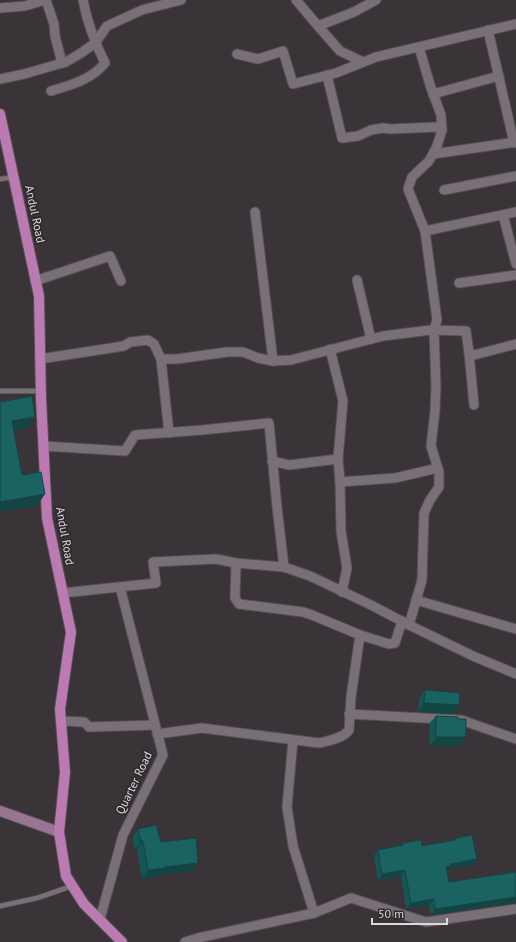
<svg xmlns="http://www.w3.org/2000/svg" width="516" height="942" viewBox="0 0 516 942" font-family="'PT Sans',sans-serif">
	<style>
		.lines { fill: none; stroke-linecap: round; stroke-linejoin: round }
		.lane-casing { stroke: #555054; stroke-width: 6 }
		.street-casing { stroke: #555054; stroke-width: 11 }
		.secondary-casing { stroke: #555054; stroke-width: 12 }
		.primary-casing { stroke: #555054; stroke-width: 12 }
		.lane { stroke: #787076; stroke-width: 4.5 }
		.street { stroke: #787076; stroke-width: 9 }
		.secondary { stroke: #9a7593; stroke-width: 10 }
		.primary { stroke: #bb7ab1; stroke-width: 10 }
		.wall { fill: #175554 }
		.shaded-wall { fill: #134545 }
		.building { fill: #1b6362; stroke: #134545 }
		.labels { text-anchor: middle; stroke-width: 3.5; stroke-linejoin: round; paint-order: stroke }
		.street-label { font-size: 12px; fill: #dcd8db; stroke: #30292e }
	</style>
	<rect width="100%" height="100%" fill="#3a3338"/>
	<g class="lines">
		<defs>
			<g id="lane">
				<polyline points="0,179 14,177"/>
				<polyline points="0,391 40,391"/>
				<polyline points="0,906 37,898 72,886"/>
			</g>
			<g id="street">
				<polyline points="46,0 54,24 55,36 62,63"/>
				<polyline points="296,0 318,26"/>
				<polyline points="0,8 25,6 45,0"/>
				<polyline points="488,30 514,143"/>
				<polyline points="237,54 258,59 283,51 293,84 336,73 376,57 516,24"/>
				<polyline points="363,62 340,51 318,26 354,12 376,0"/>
				<polyline points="327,75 342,138 358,136 371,130 383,128 390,129 436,127 442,130"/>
				<polyline points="0,79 24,74 66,62 81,53 95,43 107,26 142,10 181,0"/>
				<path d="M51 91C71 85 91 80 105 63 95 43 87 22 83 0"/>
				<polyline points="433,94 499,76"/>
				<polyline points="433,154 516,142"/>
				<polyline points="444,190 516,176"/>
				<polyline points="255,212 273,361"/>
				<polyline points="503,215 516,264"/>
				<polyline points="425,231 516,212"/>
				<polyline points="357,280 371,339"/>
				<polyline points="35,281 110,256 121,281"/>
				<polyline points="459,283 516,275"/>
				<polyline points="330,349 343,401 338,459"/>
				<polyline points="469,353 474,405"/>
				<polyline points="40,359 124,346 130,342 148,340 154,344 161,359 177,359 227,352 243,352 258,358 273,361 291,360 383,336 431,330 466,331 469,353 474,355 516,344"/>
				<polyline points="161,359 169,433"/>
				<polyline points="43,446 125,451 135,435 202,430 269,423 277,507 284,567 236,563 216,559 153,562 156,583 63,593"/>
				<polyline points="272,461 289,465 338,459 340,482"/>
				<polyline points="236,563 235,598 239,604 303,612 312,615 360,635"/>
				<polyline points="284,567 310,576 373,606 409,625 422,580 424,513 430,500 439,487 439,472 431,446 435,411 436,387 434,330 437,320 425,231 408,189 412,177 429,161 437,146 442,130 441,115 430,85 419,47"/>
				<polyline points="342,592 347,568 341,531 340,482 395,478 438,468"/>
				<polyline points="416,600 516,629"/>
				<polyline points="409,625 473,656 516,674"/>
				<polyline points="349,714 461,720 516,739"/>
				<polyline points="61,721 84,722 89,727 155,725"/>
				<path d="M157 734 202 728 319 743C328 741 344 738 349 730L351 697 360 635 389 644 395 643 402 621"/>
				<polyline points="293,740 287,807 293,846 314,913"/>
				<polyline points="100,919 123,835 163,755 120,587"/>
				<polyline points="185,942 198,938 314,913 351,898 426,922 516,909"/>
			</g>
			<polyline id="secondary" points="0,811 59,832"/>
			<polyline id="primary" points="0,114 39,296 41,398 47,518 71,632 60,709 65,772 59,832 66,876 84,904 122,942"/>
		</defs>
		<use href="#lane" class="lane-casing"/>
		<use href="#street" class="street-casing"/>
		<use href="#secondary" class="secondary-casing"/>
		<use href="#primary" class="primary-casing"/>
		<use href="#lane" class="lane"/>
		<use href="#street" class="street"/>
		<use href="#secondary" class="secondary"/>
		<use href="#primary" class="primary"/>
	</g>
	<g class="wall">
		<polygon points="425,690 459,705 453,714 418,712 419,698"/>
		<polygon points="436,716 460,746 430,746 429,724"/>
		<polygon points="138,829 161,842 198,863 193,871 160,875 159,876 142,879 137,849 135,850 132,838"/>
		<polygon points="455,838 473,865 448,869 447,871 449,882 516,872 516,902 431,915 429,905 406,909 401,876 378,880 374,856 378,850 402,846 403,843 422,846 453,840"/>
	</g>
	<g class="shaded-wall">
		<polygon points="35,417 27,428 4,432 12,421"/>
		<polygon points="45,494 37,506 0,512 0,502"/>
		<polygon points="424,703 459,705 453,714 418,712"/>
		<polygon points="436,737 466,737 460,746 430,746"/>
		<polygon points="141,841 143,841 137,849 135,850"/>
		<polygon points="477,859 473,865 448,869 446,872 446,867 450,864"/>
		<polygon points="198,863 193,871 160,875 159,876 142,879 148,870 165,867"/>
		<polygon points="405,870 401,876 378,880 382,874"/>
		<polygon points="516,897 516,902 431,915 435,909"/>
		<polygon points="434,899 429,905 406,909 411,903"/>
	</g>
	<g class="building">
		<polygon points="32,396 35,417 12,421 22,475 41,472 45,494 0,502 0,402"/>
		<polygon points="425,690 460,693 459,705 424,703"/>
		<polygon points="436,716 458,717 458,719 466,719 466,737 436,737"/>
		<polygon points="156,825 161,842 196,838 198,863 165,867 165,868 148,870 143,841 141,841 138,829"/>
		<polygon points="472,835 477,859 450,864 451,866 446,867 449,882 516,872 516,897 435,909 434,899 411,903 405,870 382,874 378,850 403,845 403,843 421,840 422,846 455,840 455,838"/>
	</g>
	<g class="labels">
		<g class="street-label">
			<text transform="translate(35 214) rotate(78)" y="4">Andul Road</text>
			<text transform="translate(65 536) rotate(80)" y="4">Andul Road</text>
			<text transform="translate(134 783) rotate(-64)" y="4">Quarter Road</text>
		</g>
	</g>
	<path d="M372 918v6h75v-6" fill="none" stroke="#dcd8db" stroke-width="2"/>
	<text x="378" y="918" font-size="12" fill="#dcd8db" stroke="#30292e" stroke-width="3" paint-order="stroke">50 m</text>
</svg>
